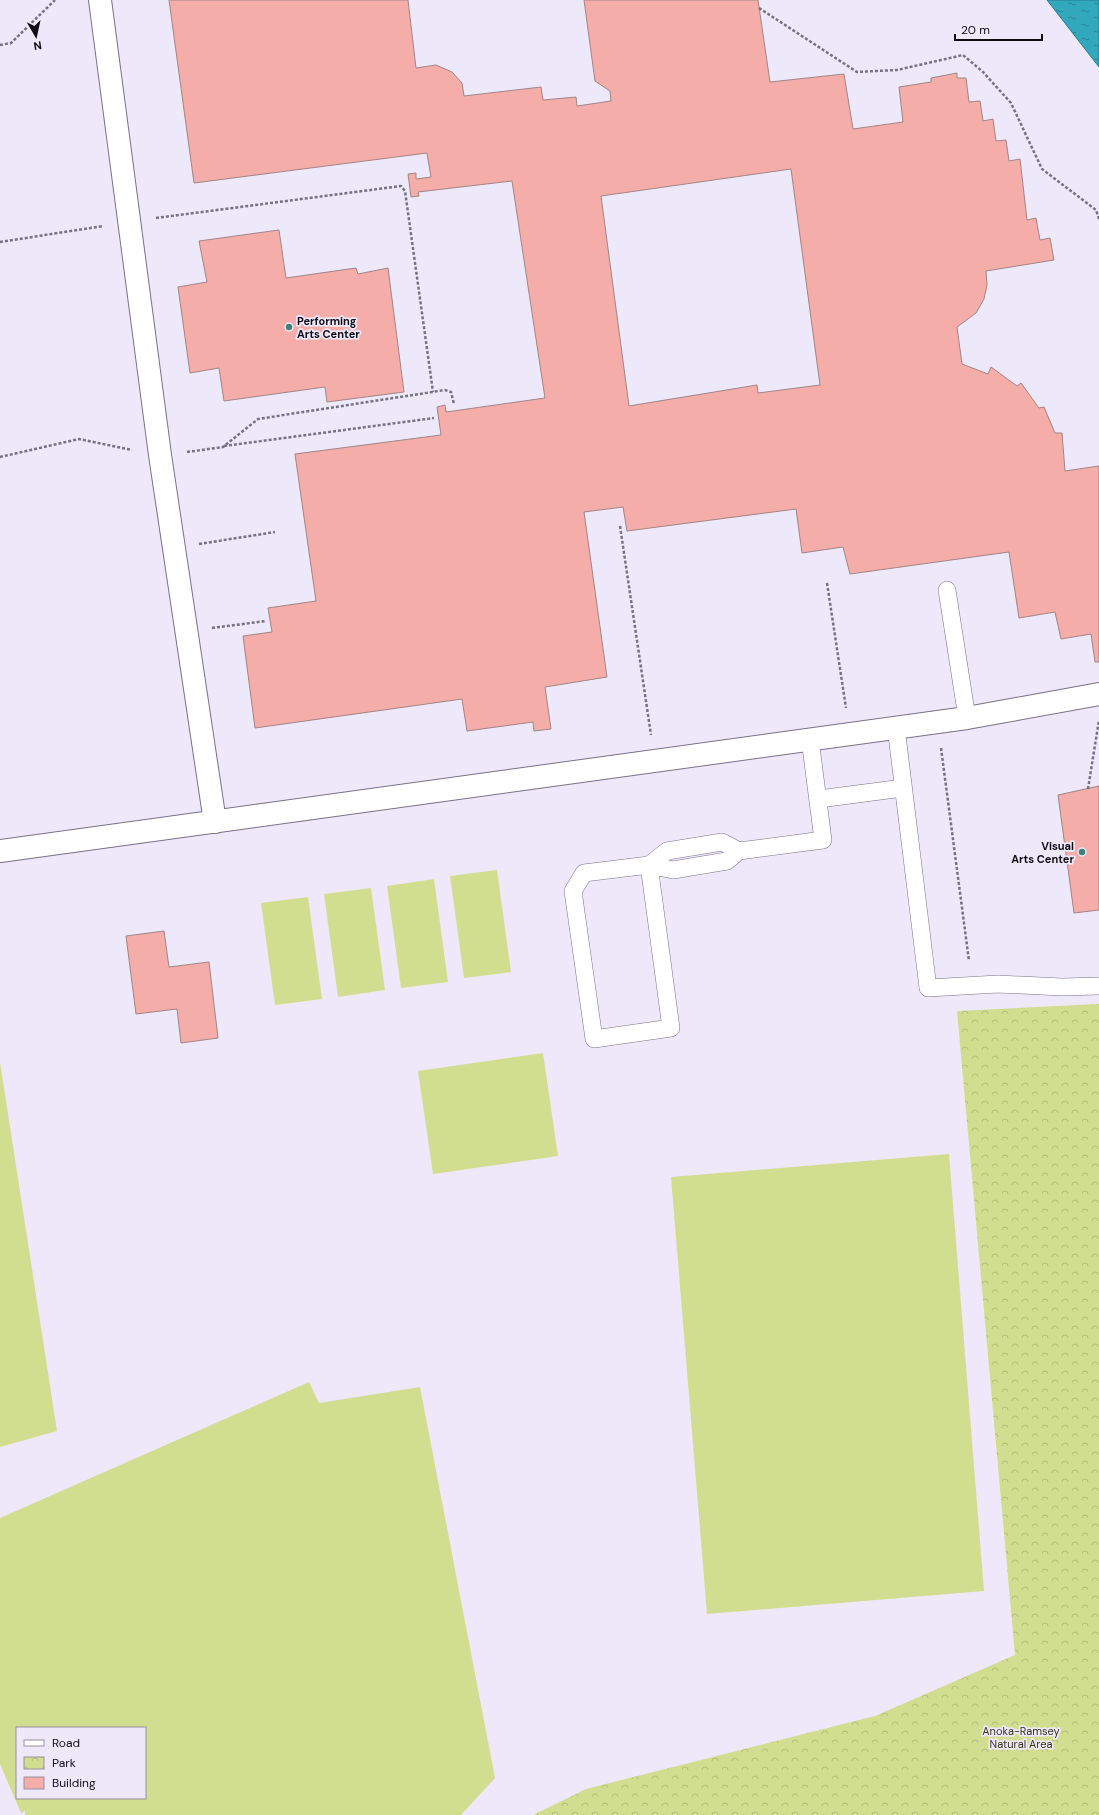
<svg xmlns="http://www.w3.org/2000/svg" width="1099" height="1815" viewBox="0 0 1099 1815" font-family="'DM Sans',sans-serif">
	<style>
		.grass { fill: #d2de8f; fill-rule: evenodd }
		.park { fill: url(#park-crowns) }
		.water { fill: url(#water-ripples); stroke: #27798a }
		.building { fill: #f4ada9; stroke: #a18584; fill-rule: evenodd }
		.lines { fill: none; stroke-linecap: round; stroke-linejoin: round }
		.service-casing { stroke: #797187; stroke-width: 18 }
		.minor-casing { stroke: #797187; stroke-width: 24 }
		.path { stroke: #76727f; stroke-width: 2.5; stroke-dasharray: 3 2; stroke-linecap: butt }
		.service { stroke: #fff; stroke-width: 17 }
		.minor { stroke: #fff; stroke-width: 22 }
		.path-bridge { stroke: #76727f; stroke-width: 2.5; stroke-dasharray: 3 2; stroke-linecap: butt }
		.poi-dot { fill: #3f847a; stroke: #eee8fb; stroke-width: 1.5 }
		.labels { text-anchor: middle; stroke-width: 3.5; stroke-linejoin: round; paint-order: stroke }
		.poi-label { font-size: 11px; font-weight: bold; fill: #0f0c14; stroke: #eee8fb; text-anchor: start }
		.park-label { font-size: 11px; fill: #333715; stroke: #eee8fb }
	</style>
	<defs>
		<pattern id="park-crowns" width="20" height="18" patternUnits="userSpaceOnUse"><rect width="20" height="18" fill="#d2de8f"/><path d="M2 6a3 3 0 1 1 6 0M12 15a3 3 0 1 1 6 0" fill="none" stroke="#b3bd7a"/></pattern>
		<pattern id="water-ripples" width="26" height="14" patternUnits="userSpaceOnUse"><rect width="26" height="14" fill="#31a8bc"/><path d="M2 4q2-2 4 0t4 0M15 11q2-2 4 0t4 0" fill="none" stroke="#288798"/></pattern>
	</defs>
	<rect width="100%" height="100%" fill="#eee8fb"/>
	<g class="grass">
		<polygon points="497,870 511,972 464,978 450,876"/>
		<polygon points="434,879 448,982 401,988 387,886"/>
		<polygon points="371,888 385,990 338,997 324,894"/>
		<polygon points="308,897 322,999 275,1005 261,903"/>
		<polygon points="543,1053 558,1156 433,1174 418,1071"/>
		<polygon points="0,1062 57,1431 0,1447"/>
		<polygon points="949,1154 984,1591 707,1614 671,1177"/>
		<path d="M309 1382 319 1403 420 1387 495 1778 461 1815H25V1811L21 1813 0 1764V1518ZM17 1728H145V1798H17Z"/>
	</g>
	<polygon class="park" points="1099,1004 1099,1815 533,1815 586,1789 875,1716 1015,1655 957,1011"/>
	<polygon class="water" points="1047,0 1099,0 1099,67"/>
	<g class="building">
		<path d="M169 0H408L416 68 436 65 452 72 462 83 464 96 541 87 543 100 576 97 577 106 611 101 610 91 595 81 584 0H758L770 82 844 74 853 129 903 122 899 87 931 82V78L957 73V78H966L969 102 980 101 983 121 993 119 996 141 1006 140 1009 161 1020 159 1027 220 1036 218 1040 240 1050 238 1054 260 986 271 987 285 984 299 976 313 957 327 962 364 988 374 991 367 1017 386 1021 383 1039 408 1044 407 1055 433H1062L1065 471 1099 466V662H1095L1091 634 1061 639 1055 612 1019 618 1009 552 850 574 843 547 802 553 796 509 627 531 623 507 584 512 607 677 545 687 551 729 534 731 533 722 467 731 462 699 255 728 243 636 272 632 268 608 316 601 295 454 441 435 437 407 445 405 446 412 545 398 512 181 418 192 419 196 411 197 408 174 416 173V179L431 177 427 153 194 183ZM791 169 820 385 758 393 757 385 629 406 601 196Z"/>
		<polygon points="279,230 286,278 356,268 358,274 388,268 404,392 327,402 325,387 224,401 219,368 190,373 178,287 207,282 199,241"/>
		<polygon points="1099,786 1099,910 1074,913 1058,795"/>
		<polygon points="164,931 169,967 209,962 218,1038 181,1043 177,1009 136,1014 126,936"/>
	</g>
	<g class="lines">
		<defs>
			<g id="service">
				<polyline points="947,590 967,718"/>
				<polyline points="896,727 928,988 998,984 1062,987 1099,986"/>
				<polyline points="819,799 903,788"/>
				<polyline points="649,865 671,1028 594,1039 573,891 584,873 649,865 673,870 727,861 739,851 823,840 810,739"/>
				<polyline points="649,865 667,851 722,842 739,851"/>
			</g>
			<g id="minor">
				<polyline points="100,0 160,455 215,822"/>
				<polyline points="0,851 967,718 1099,694"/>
			</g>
		</defs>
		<use href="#service" class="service-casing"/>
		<use href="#minor" class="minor-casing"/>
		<g class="path">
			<polyline points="759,8 857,72 897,70 963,55 983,72 1011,103 1042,169 1096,210 1099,219"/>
			<polyline points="0,45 11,43 55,0"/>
			<polyline points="156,218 401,186 405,191 433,392"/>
			<polyline points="0,242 103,226"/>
			<polyline points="224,446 434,418"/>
			<polyline points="187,452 223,447 258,419 445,390 451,392 454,404"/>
			<polyline points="0,457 79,439 132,450"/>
			<polyline points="620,526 651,735"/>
			<polyline points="199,544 275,532"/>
			<polyline points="827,583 846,708"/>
			<polyline points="212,628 266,621"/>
			<polyline points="941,748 969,961"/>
		</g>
		<use href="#service" class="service"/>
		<use href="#minor" class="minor"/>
		<polyline class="path-bridge" points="1088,789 1099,720"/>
	</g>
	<g class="poi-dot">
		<circle cx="289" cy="327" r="4"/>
		<circle cx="1082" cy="852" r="4"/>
	</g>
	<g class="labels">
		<g class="poi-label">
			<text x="297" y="325">Performing<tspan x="297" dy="13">Arts Center</tspan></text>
			<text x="1074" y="850" text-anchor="end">Visual<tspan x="1074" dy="13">Arts Center</tspan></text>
		</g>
		<g class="park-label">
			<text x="1021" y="1735">Anoka-Ramsey<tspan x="1021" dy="13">Natural Area</tspan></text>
		</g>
	</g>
	<rect x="16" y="1727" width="130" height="72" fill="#eee8fb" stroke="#95909f"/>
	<rect x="24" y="1740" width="20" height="6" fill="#ffffff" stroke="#95909f"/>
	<text x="52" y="1747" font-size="12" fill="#0f0c14">Road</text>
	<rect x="24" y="1757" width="20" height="12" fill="url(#park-crowns)" stroke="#95909f"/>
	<text x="52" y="1767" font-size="12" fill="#0f0c14">Park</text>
	<rect x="24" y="1777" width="20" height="12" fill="#f4ada9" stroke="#95909f"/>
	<text x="52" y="1787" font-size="12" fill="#0f0c14">Building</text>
	<g transform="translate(36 36) rotate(171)" stroke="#eee8fb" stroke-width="3" paint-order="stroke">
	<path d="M0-3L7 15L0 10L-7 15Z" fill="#0f0c14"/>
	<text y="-6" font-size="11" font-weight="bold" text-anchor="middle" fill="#0f0c14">N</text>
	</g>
	<path d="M955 34v6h87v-6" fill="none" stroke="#0f0c14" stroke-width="2"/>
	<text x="961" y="34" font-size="12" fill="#0f0c14" stroke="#eee8fb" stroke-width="3" paint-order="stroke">20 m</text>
</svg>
